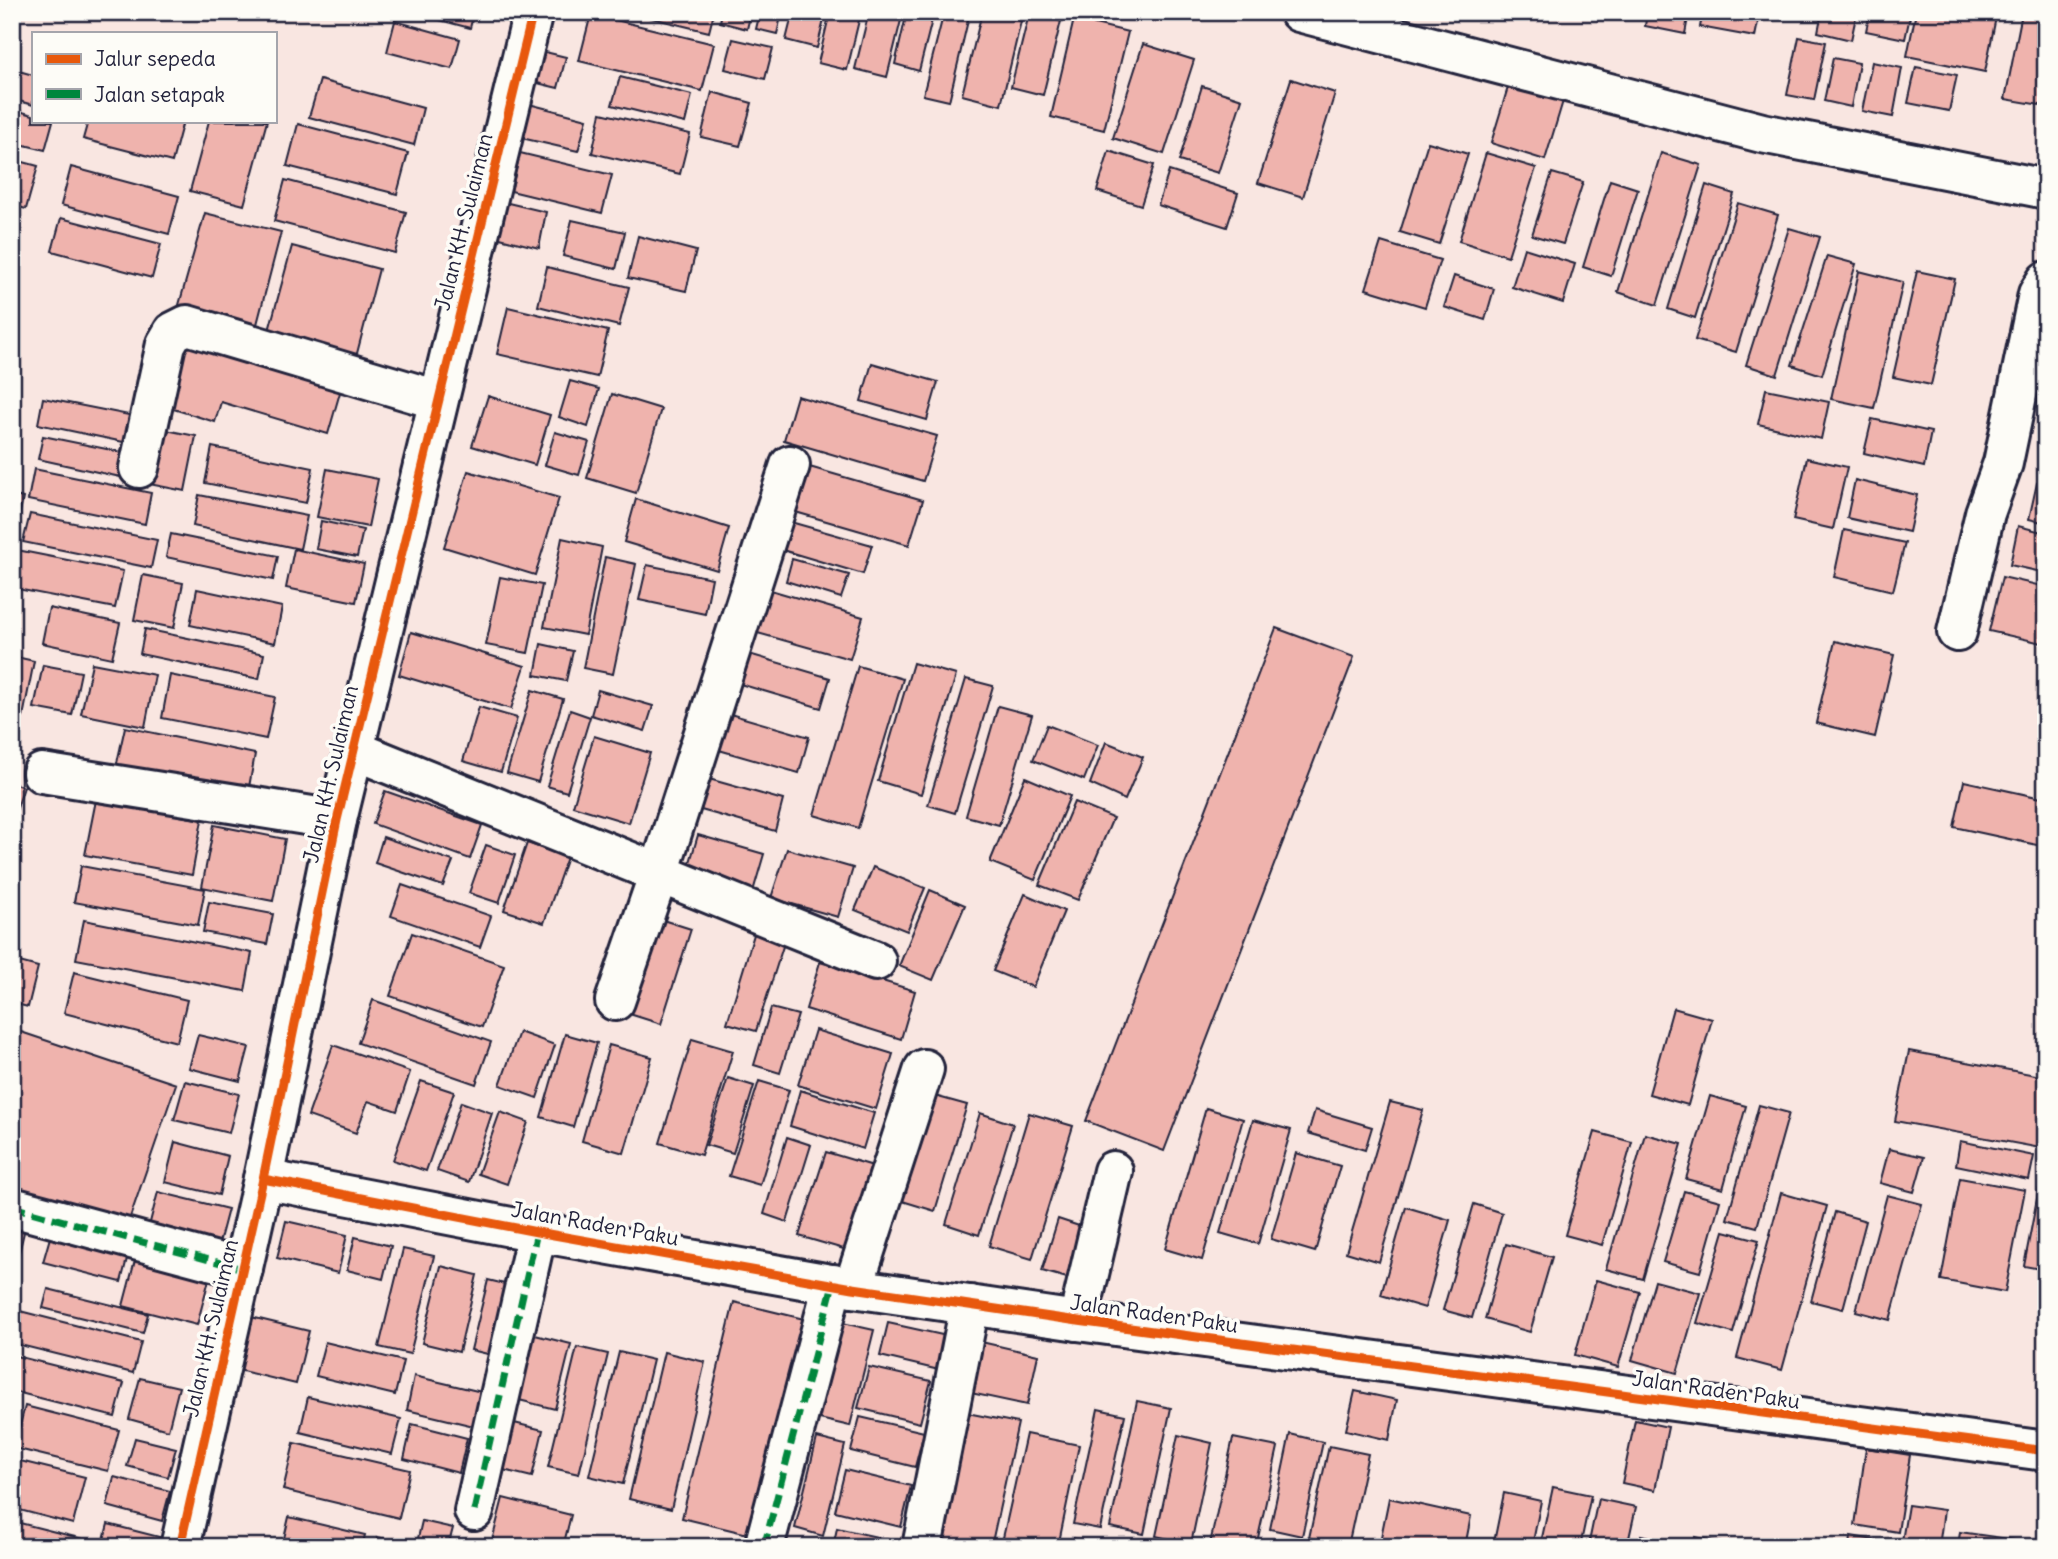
<svg xmlns="http://www.w3.org/2000/svg" width="2058" height="1559" viewBox="0 0 2058 1559" font-family="Delius,sans-serif">
	<style>
		.building { fill: #efb3ad; stroke: #22223b; stroke-width: 2 }
		.lines { fill: none; stroke-linecap: round; stroke-linejoin: round }
		.minor-casing { stroke: #22223b; stroke-width: 44 }
		.minor { stroke: #fdfcf7; stroke-width: 38 }
		.quiet { stroke: #00873e; stroke-width: 7; stroke-dasharray: 14 7; stroke-linecap: butt }
		.cycleway-casing { stroke: #fdfcf7; stroke-width: 13 }
		.cycleway { stroke: #e8590c; stroke-width: 9 }
		.labels { text-anchor: middle; stroke-width: 7; stroke-linejoin: round; paint-order: stroke }
		.street-label { font-size: 21px; fill: #22223b; stroke: #fdfcf7 }
	</style>
	<rect width="100%" height="100%" fill="#f9e6e1"/>
	<filter id="ink" filterUnits="userSpaceOnUse"><feTurbulence type="fractalNoise" baseFrequency=".0143" numOctaves="2"/><feDisplacementMap in="SourceGraphic" scale="14" xChannelSelector="R" yChannelSelector="G"/><feConvolveMatrix kernelMatrix="1 2 1 2 8 2 1 2 1" color-interpolation-filters="sRGB"/></filter>
	<g filter="url(#ink)">
		<g class="building">
			<polygon points="429,12 474,12 470,28 428,17"/>
			<polygon points="627,12 714,12 709,32"/>
			<polygon points="722,12 751,12 747,29 720,22"/>
			<polygon points="760,12 782,12 777,34 756,29"/>
			<polygon points="793,12 826,12 817,48 786,40"/>
			<polygon points="830,12 861,12 847,70 818,63"/>
			<polygon points="869,12 903,12 887,77 855,69"/>
			<polygon points="907,12 934,12 919,71 895,64"/>
			<polygon points="944,12 970,12 949,101 923,95"/>
			<polygon points="982,12 1021,21 1001,105 962,95"/>
			<polygon points="1647,12 1689,12 1685,34 1645,26"/>
			<polygon points="1703,12 1760,12 1755,37 1700,27"/>
			<polygon points="1822,12 1857,12 1851,40 1818,32"/>
			<polygon points="1870,12 1911,12 1905,39 1866,31"/>
			<polygon points="1916,12 1997,12 1985,72 1907,56"/>
			<polygon points="2022,13 2046,18 2046,106 2005,99"/>
			<polygon points="591,14 714,44 702,91 579,61"/>
			<polygon points="1029,14 1061,21 1043,95 1011,87"/>
			<polygon points="1074,19 1128,32 1104,130 1051,117"/>
			<polygon points="395,21 460,39 452,69 387,52"/>
			<polygon points="1799,37 1826,42 1814,100 1787,95"/>
			<polygon points="733,39 773,48 765,79 725,69"/>
			<polygon points="1143,44 1194,60 1164,154 1113,138"/>
			<polygon points="537,50 566,57 558,88 529,81"/>
			<polygon points="1833,58 1859,63 1851,107 1824,101"/>
			<polygon points="1872,62 1902,68 1893,117 1862,111"/>
			<polygon points="1916,67 1957,75 1949,111 1908,103"/>
			<polygon points="12,69 33,75 33,105 12,99"/>
			<polygon points="620,77 692,95 685,123 612,105"/>
			<polygon points="1291,79 1335,93 1303,197 1258,183"/>
			<polygon points="320,80 423,108 414,145 309,117"/>
			<polygon points="1509,84 1563,101 1545,160 1491,143"/>
			<polygon points="1202,86 1242,99 1218,173 1179,161"/>
			<polygon points="712,92 752,103 740,146 701,137"/>
			<polygon points="525,103 587,119 578,151 517,137"/>
			<polygon points="12,109 33,115 33,121 53,121 45,150 12,142"/>
			<polygon points="601,113 690,134 680,174 592,153"/>
			<polygon points="88,121 183,121 172,162 83,139"/>
			<polygon points="209,121 267,121 244,205 190,191"/>
			<polygon points="298,124 408,153 397,194 287,166"/>
			<polygon points="1428,142 1468,154 1439,244 1400,232"/>
			<polygon points="1109,151 1154,165 1141,205 1097,191"/>
			<polygon points="520,153 612,175 602,213 511,191"/>
			<polygon points="1486,153 1536,168 1508,256 1459,241"/>
			<polygon points="1661,153 1701,165 1657,305 1618,292"/>
			<polygon points="12,159 38,166 26,209 12,205"/>
			<polygon points="71,167 179,196 169,234 61,205"/>
			<polygon points="1169,171 1238,193 1227,227 1158,205"/>
			<polygon points="1552,173 1583,182 1563,244 1532,235"/>
			<polygon points="285,180 406,212 395,253 274,221"/>
			<polygon points="1610,180 1638,189 1611,276 1583,267"/>
			<polygon points="1706,185 1734,194 1695,318 1668,309"/>
			<polygon points="504,202 546,212 539,248 496,237"/>
			<polygon points="1738,203 1778,215 1736,352 1695,340"/>
			<polygon points="205,213 281,232 255,332 177,312"/>
			<polygon points="61,218 161,244 152,278 52,251"/>
			<polygon points="572,220 625,232 616,269 563,256"/>
			<polygon points="1789,228 1820,237 1777,375 1746,365"/>
			<polygon points="638,236 696,251 686,291 628,278"/>
			<polygon points="1381,242 1440,260 1425,307 1366,289"/>
			<polygon points="292,246 379,269 355,361 267,338"/>
			<polygon points="1524,248 1575,264 1563,303 1512,287"/>
			<polygon points="1827,256 1856,264 1822,375 1792,365"/>
			<polygon points="547,267 629,287 619,326 538,306"/>
			<polygon points="1859,271 1903,282 1874,408 1831,399"/>
			<polygon points="1917,271 1955,279 1931,385 1893,377"/>
			<polygon points="1454,276 1494,289 1485,320 1444,307"/>
			<polygon points="508,307 608,331 597,377 497,354"/>
			<polygon points="184,341 341,389 328,434 221,402 215,422 164,406"/>
			<polygon points="872,363 938,382 927,420 861,401"/>
			<polygon points="570,381 599,389 588,427 559,417"/>
			<polygon points="1766,389 1829,402 1821,439 1758,424"/>
			<polygon points="612,394 661,409 636,493 587,478"/>
			<polygon points="488,396 550,415 535,465 472,446"/>
			<polygon points="797,396 937,436 923,481 784,440"/>
			<polygon points="43,398 139,417 133,444 38,424"/>
			<polygon points="1872,419 1931,432 1924,467 1864,453"/>
			<polygon points="156,428 196,436 185,491 144,483"/>
			<polygon points="555,432 589,442 579,475 545,465"/>
			<polygon points="43,436 131,454 125,478 38,459"/>
			<polygon points="212,447 313,468 306,503 205,483"/>
			<polygon points="1807,458 1847,467 1833,529 1793,520"/>
			<polygon points="806,466 923,500 909,545 792,511"/>
			<polygon points="34,469 151,493 145,524 28,500"/>
			<polygon points="327,469 378,479 368,527 317,517"/>
			<polygon points="468,471 559,498 535,575 444,547"/>
			<polygon points="1855,480 1917,495 1909,532 1847,518"/>
			<polygon points="2037,483 2046,485 2046,523 2029,519"/>
			<polygon points="12,495 23,498 15,535 12,535"/>
			<polygon points="199,495 307,516 300,549 193,526"/>
			<polygon points="636,499 729,528 717,570 624,542"/>
			<polygon points="30,514 157,540 151,568 23,542"/>
			<polygon points="321,521 363,530 357,557 316,549"/>
			<polygon points="787,521 872,545 863,574 779,549"/>
			<polygon points="2018,526 2046,533 2046,573 2010,565"/>
			<polygon points="1844,530 1905,543 1893,591 1834,577"/>
			<polygon points="171,534 278,556 273,580 166,557"/>
			<polygon points="562,538 602,547 585,635 544,627"/>
			<polygon points="12,549 123,571 115,608 12,588"/>
			<polygon points="294,549 364,564 356,602 286,588"/>
			<polygon points="605,557 636,564 613,674 583,668"/>
			<polygon points="792,559 849,575 841,598 786,581"/>
			<polygon points="647,565 712,578 705,614 639,600"/>
			<polygon points="143,575 183,583 174,628 134,620"/>
			<polygon points="500,577 542,585 528,653 486,645"/>
			<polygon points="2002,577 2046,587 2046,644 1989,631"/>
			<polygon points="197,589 282,607 275,643 190,625"/>
			<polygon points="767,589 863,617 850,659 754,632"/>
			<polygon points="49,608 120,623 112,658 42,643"/>
			<polygon points="1276,628 1354,657 1164,1151 1086,1121"/>
			<polygon points="145,629 264,654 259,679 140,654"/>
			<polygon points="411,632 525,666 511,709 399,675"/>
			<polygon points="1835,641 1894,655 1875,737 1816,723"/>
			<polygon points="541,644 573,651 566,681 535,675"/>
			<polygon points="749,654 830,678 821,708 740,684"/>
			<polygon points="12,656 34,661 23,717 12,715"/>
			<polygon points="92,663 155,675 145,727 81,714"/>
			<polygon points="913,663 956,675 921,794 878,781"/>
			<polygon points="43,665 81,672 72,715 34,708"/>
			<polygon points="858,666 903,679 858,828 814,815"/>
			<polygon points="170,675 275,697 266,739 162,718"/>
			<polygon points="966,679 993,686 955,813 928,805"/>
			<polygon points="532,690 563,699 538,782 507,773"/>
			<polygon points="598,690 653,706 645,731 591,715"/>
			<polygon points="998,706 1032,715 999,825 966,816"/>
			<polygon points="479,707 517,718 501,772 463,761"/>
			<polygon points="570,710 590,717 567,792 547,786"/>
			<polygon points="730,714 809,737 799,773 719,750"/>
			<polygon points="1047,725 1098,745 1084,780 1033,760"/>
			<polygon points="125,727 255,754 247,798 115,772"/>
			<polygon points="594,736 650,753 629,823 573,806"/>
			<polygon points="1106,742 1143,757 1125,800 1090,784"/>
			<polygon points="1025,777 1070,796 1035,880 990,862"/>
			<polygon points="709,779 783,800 775,831 701,810"/>
			<polygon points="1964,781 2046,799 2046,847 1954,827"/>
			<polygon points="12,783 24,787 12,823"/>
			<polygon points="385,791 482,825 470,859 373,824"/>
			<polygon points="96,800 202,820 192,875 85,855"/>
			<polygon points="1074,802 1113,818 1078,900 1039,885"/>
			<polygon points="214,825 285,839 273,901 202,887"/>
			<polygon points="698,835 764,854 752,895 686,876"/>
			<polygon points="383,837 453,861 443,886 375,863"/>
			<polygon points="527,843 567,857 544,923 504,910"/>
			<polygon points="486,845 515,855 499,903 469,893"/>
			<polygon points="787,849 853,868 838,917 771,898"/>
			<polygon points="81,866 205,889 198,925 74,902"/>
			<polygon points="873,867 925,888 907,931 855,910"/>
			<polygon points="402,885 491,916 480,947 391,916"/>
			<polygon points="930,890 965,905 933,980 899,966"/>
			<polygon points="1025,894 1064,911 1033,987 993,971"/>
			<polygon points="209,902 273,914 267,944 203,932"/>
			<polygon points="650,916 691,929 661,1024 620,1011"/>
			<polygon points="84,920 252,953 245,991 76,959"/>
			<polygon points="755,931 785,940 756,1031 727,1023"/>
			<polygon points="412,933 504,965 482,1027 390,996"/>
			<polygon points="12,960 38,967 28,1007 12,1003"/>
			<polygon points="820,962 915,991 901,1039 806,1009"/>
			<polygon points="74,972 187,1000 177,1042 64,1013"/>
			<polygon points="373,1000 491,1042 476,1084 358,1043"/>
			<polygon points="771,1008 798,1015 780,1073 754,1065"/>
			<polygon points="1673,1008 1712,1019 1688,1105 1649,1094"/>
			<polygon points="12,1029 176,1084 125,1232 12,1194"/>
			<polygon points="815,1030 893,1054 876,1109 798,1085"/>
			<polygon points="519,1032 555,1045 537,1098 500,1085"/>
			<polygon points="565,1034 597,1043 573,1127 541,1117"/>
			<polygon points="198,1035 249,1047 240,1081 189,1068"/>
			<polygon points="692,1039 733,1051 701,1155 660,1143"/>
			<polygon points="333,1045 410,1072 397,1111 368,1101 356,1133 308,1116"/>
			<polygon points="609,1045 652,1057 624,1153 582,1141"/>
			<polygon points="1909,1051 2046,1077 2046,1149 1895,1121"/>
			<polygon points="728,1078 754,1086 733,1153 706,1145"/>
			<polygon points="185,1081 239,1094 229,1133 174,1120"/>
			<polygon points="421,1081 454,1092 426,1171 393,1160"/>
			<polygon points="759,1081 789,1090 760,1185 729,1176"/>
			<polygon points="800,1090 874,1113 863,1149 790,1126"/>
			<polygon points="931,1095 967,1105 935,1211 899,1200"/>
			<polygon points="1710,1096 1746,1106 1723,1189 1686,1179"/>
			<polygon points="461,1102 492,1113 469,1182 437,1171"/>
			<polygon points="1390,1102 1423,1110 1379,1262 1346,1252"/>
			<polygon points="1759,1105 1789,1113 1757,1227 1727,1219"/>
			<polygon points="1206,1108 1243,1119 1202,1260 1165,1249"/>
			<polygon points="1315,1110 1372,1127 1365,1150 1308,1133"/>
			<polygon points="500,1112 528,1122 507,1184 478,1174"/>
			<polygon points="980,1113 1013,1124 979,1235 946,1224"/>
			<polygon points="1029,1113 1073,1126 1032,1259 989,1246"/>
			<polygon points="1253,1120 1291,1130 1258,1244 1220,1233"/>
			<polygon points="1595,1132 1632,1142 1602,1245 1565,1235"/>
			<polygon points="1645,1134 1682,1144 1643,1279 1606,1269"/>
			<polygon points="787,1137 811,1145 787,1222 764,1214"/>
			<polygon points="1960,1141 2034,1156 2029,1180 1956,1165"/>
			<polygon points="175,1142 228,1156 219,1195 165,1182"/>
			<polygon points="1889,1149 1924,1157 1914,1192 1880,1183"/>
			<polygon points="826,1152 873,1166 847,1250 799,1236"/>
			<polygon points="1296,1153 1340,1166 1315,1252 1271,1239"/>
			<polygon points="2044,1162 2046,1162 2046,1270 2024,1266"/>
			<polygon points="1960,1178 2025,1190 2005,1292 1941,1280"/>
			<polygon points="1684,1191 1720,1201 1700,1272 1663,1262"/>
			<polygon points="158,1192 228,1209 218,1247 148,1230"/>
			<polygon points="1781,1193 1827,1206 1782,1370 1737,1358"/>
			<polygon points="1887,1195 1922,1204 1890,1320 1856,1311"/>
			<polygon points="1474,1204 1502,1213 1472,1318 1443,1310"/>
			<polygon points="1406,1207 1450,1220 1425,1308 1381,1295"/>
			<polygon points="1835,1212 1866,1221 1843,1309 1811,1301"/>
			<polygon points="1058,1219 1082,1227 1067,1278 1042,1271"/>
			<polygon points="12,1221 26,1224 16,1265 12,1264"/>
			<polygon points="286,1221 347,1235 338,1273 277,1258"/>
			<polygon points="53,1227 130,1247 121,1282 43,1262"/>
			<polygon points="1724,1231 1759,1240 1733,1333 1697,1323"/>
			<polygon points="355,1237 391,1246 383,1279 347,1270"/>
			<polygon points="1506,1244 1552,1257 1530,1332 1485,1319"/>
			<polygon points="138,1249 212,1268 197,1325 123,1306"/>
			<polygon points="403,1249 434,1256 410,1354 379,1347"/>
			<polygon points="441,1266 477,1275 459,1352 422,1343"/>
			<polygon points="488,1280 513,1286 496,1356 471,1350"/>
			<polygon points="1596,1280 1640,1292 1618,1367 1575,1355"/>
			<polygon points="1655,1281 1700,1293 1677,1373 1632,1360"/>
			<polygon points="48,1289 148,1314 143,1333 43,1308"/>
			<polygon points="734,1302 804,1319 752,1535 682,1518"/>
			<polygon points="12,1309 141,1342 133,1373 12,1343"/>
			<polygon points="251,1317 309,1331 296,1384 238,1370"/>
			<polygon points="838,1322 874,1330 850,1426 815,1418"/>
			<polygon points="888,1323 947,1336 939,1370 880,1356"/>
			<polygon points="531,1334 571,1344 555,1409 515,1399"/>
			<polygon points="977,1341 1038,1355 1027,1405 966,1392"/>
			<polygon points="325,1342 403,1361 395,1395 316,1376"/>
			<polygon points="577,1347 608,1354 579,1474 548,1467"/>
			<polygon points="619,1352 653,1360 623,1484 589,1476"/>
			<polygon points="664,1352 705,1362 671,1509 629,1499"/>
			<polygon points="12,1355 124,1383 115,1417 12,1391"/>
			<polygon points="869,1367 931,1381 920,1423 858,1408"/>
			<polygon points="414,1376 486,1393 478,1427 407,1410"/>
			<polygon points="140,1378 179,1387 168,1430 129,1419"/>
			<polygon points="1355,1391 1397,1400 1389,1440 1346,1430"/>
			<polygon points="308,1397 401,1419 392,1454 300,1432"/>
			<polygon points="1137,1401 1171,1408 1144,1534 1110,1527"/>
			<polygon points="25,1406 119,1430 108,1471 14,1448"/>
			<polygon points="1098,1409 1125,1415 1100,1529 1073,1524"/>
			<polygon points="957,1411 1018,1423 991,1547 927,1547"/>
			<polygon points="860,1417 924,1432 915,1467 851,1451"/>
			<polygon points="1635,1420 1668,1427 1655,1490 1622,1483"/>
			<polygon points="510,1422 543,1430 532,1477 499,1469"/>
			<polygon points="412,1424 467,1438 459,1473 404,1459"/>
			<polygon points="1026,1434 1079,1445 1058,1547 1001,1547"/>
			<polygon points="1290,1434 1323,1442 1302,1536 1270,1529"/>
			<polygon points="1178,1435 1212,1443 1191,1544 1156,1536"/>
			<polygon points="135,1438 176,1448 168,1477 127,1466"/>
			<polygon points="817,1438 845,1445 823,1536 795,1528"/>
			<polygon points="1233,1438 1278,1447 1256,1547 1225,1547 1210,1544"/>
			<polygon points="294,1443 410,1470 399,1518 283,1490"/>
			<polygon points="1329,1446 1368,1454 1348,1546 1309,1538"/>
			<polygon points="1866,1448 1910,1455 1898,1532 1855,1525"/>
			<polygon points="12,1459 85,1477 73,1524 12,1508"/>
			<polygon points="845,1470 911,1486 901,1527 835,1511"/>
			<polygon points="114,1477 170,1491 162,1521 107,1506"/>
			<polygon points="1553,1487 1591,1495 1580,1547 1540,1547"/>
			<polygon points="1504,1493 1541,1501 1532,1547 1493,1547"/>
			<polygon points="503,1498 571,1515 563,1547 515,1547 492,1541"/>
			<polygon points="1389,1498 1471,1516 1465,1547 1379,1547"/>
			<polygon points="1598,1499 1636,1507 1627,1547 1588,1547"/>
			<polygon points="1908,1505 1944,1510 1939,1547 1901,1547"/>
			<polygon points="289,1517 365,1535 362,1547 282,1547"/>
			<polygon points="12,1521 87,1540 85,1547 12,1547"/>
			<polygon points="422,1521 453,1528 448,1547 416,1547"/>
			<polygon points="108,1524 159,1537 157,1547 102,1547"/>
			<polygon points="837,1528 895,1541 893,1547 833,1547"/>
			<polygon points="1960,1532 2030,1542 2029,1547 1958,1547"/>
			<polygon points="1641,1535 1680,1544 1680,1547 1639,1547"/>
			<polygon points="1851,1536 1899,1544 1899,1547 1850,1547"/>
			<polygon points="378,1537 410,1545 410,1547 376,1547"/>
			<polygon points="1695,1537 1735,1546 1735,1547 1693,1547"/>
			<polygon points="1072,1538 1113,1547 1070,1547"/>
		</g>
		<g class="lines">
			<defs>
				<g id="minor">
					<polyline points="1299,12 1762,133 2046,189"/>
					<polyline points="139,468 166,344 173,332 187,325 438,400"/>
					<polyline points="1957,632 1985,513 2003,463 2038,294 2046,281"/>
					<polyline points="354,750 876,961"/>
					<polyline points="42,773 337,820"/>
					<polyline points="615,1001 659,873 790,465"/>
					<polyline points="263,1179 537,1232 853,1288 1078,1321 2046,1451"/>
					<polyline points="12,1207 243,1269"/>
					<polyline points="853,1288 924,1069"/>
					<polyline points="1078,1321 1113,1171"/>
					<polyline points="474,1511 537,1232"/>
					<polyline points="180,1547 263,1179 337,820 533,12"/>
					<polyline points="764,1547 833,1284"/>
					<polyline points="922,1547 970,1305"/>
				</g>
			</defs>
			<use href="#minor" class="minor-casing"/>
			<use href="#minor" class="minor"/>
			<g class="quiet">
				<polyline points="12,1207 243,1269"/>
				<polyline points="474,1511 537,1232"/>
				<polyline points="764,1547 833,1284"/>
			</g>
			<defs>
				<g id="cycleway">
					<polyline points="263,1179 537,1232 853,1288 1078,1321 2046,1451"/>
					<polyline points="180,1547 263,1179 337,820 533,12"/>
				</g>
			</defs>
			<use href="#cycleway" class="cycleway-casing"/>
			<use href="#cycleway" class="cycleway"/>
		</g>
	</g>
	<g class="labels">
		<g class="street-label">
			<text transform="translate(464 222) rotate(-76)" y="7">Jalan KH. Sulaiman</text>
			<text transform="translate(331 774) rotate(-77)" y="7">Jalan KH. Sulaiman</text>
			<text transform="translate(595 1224) rotate(10)" y="7">Jalan Raden Paku</text>
			<text transform="translate(1154 1314) rotate(8)" y="7">Jalan Raden Paku</text>
			<text transform="translate(211 1328) rotate(-77)" y="7">Jalan KH. Sulaiman</text>
			<text transform="translate(1716 1390) rotate(8)" y="7">Jalan Raden Paku</text>
		</g>
	</g>
	<rect width="2058" height="1559" fill="none" stroke="#fdfcf7" stroke-width="42"/>
	<rect x="21" y="21" width="2016" height="1517" fill="none" stroke="#22223b" stroke-width="2.5" filter="url(#ink)"/>
	<rect x="32" y="32" width="245" height="91" fill="#fdfcf7" stroke="#a5a5ac" stroke-width="2"/>
	<rect x="46" y="54" width="35" height="10" fill="#e8590c" stroke="#a5a5ac" stroke-width="2"/>
	<text x="94" y="66" font-size="21" fill="#22223b">Jalur sepeda</text>
	<rect x="46" y="89" width="35" height="10" fill="#00873e" stroke="#a5a5ac" stroke-width="2"/>
	<text x="94" y="102" font-size="21" fill="#22223b">Jalan setapak</text>
</svg>
